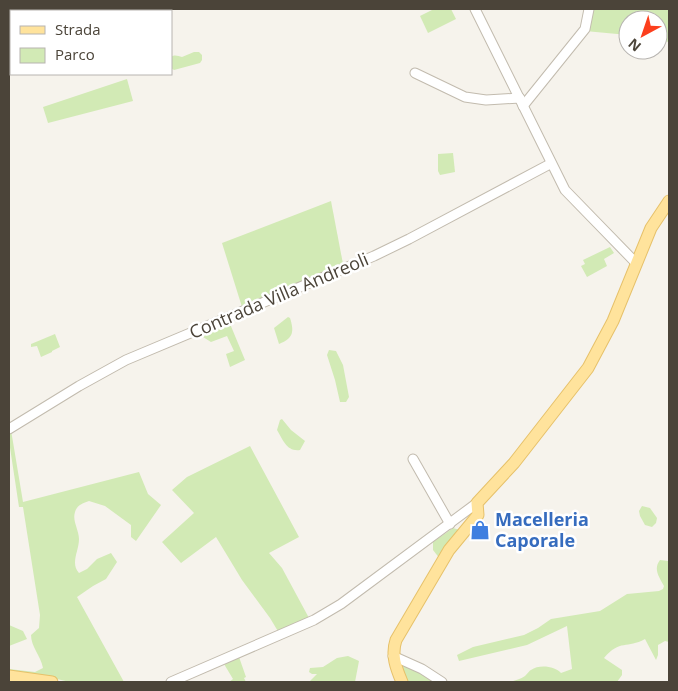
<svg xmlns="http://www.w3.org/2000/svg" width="678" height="691" viewBox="0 0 678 691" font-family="'Open Sans',sans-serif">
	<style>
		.green { fill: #d2eab5 }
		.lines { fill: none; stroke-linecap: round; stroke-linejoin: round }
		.minor-casing { stroke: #c2bbae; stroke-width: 11 }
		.major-casing { stroke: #e6c16a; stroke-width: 13 }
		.minor { stroke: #fff; stroke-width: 9 }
		.major { stroke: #ffe39c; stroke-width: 11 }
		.labels { text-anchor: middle; stroke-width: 5; stroke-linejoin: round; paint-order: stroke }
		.street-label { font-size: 18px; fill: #4b4439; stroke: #fff }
		.shop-label { font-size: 18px; font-weight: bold; fill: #366cbe; stroke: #fff; text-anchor: start }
	</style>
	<rect width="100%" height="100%" fill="#f6f3ec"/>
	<g class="green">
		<polygon points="434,9 451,9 456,19 428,33 420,16"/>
		<polygon points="592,9 669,9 669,42 658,40 658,20 628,20 628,35 585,31"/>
		<path d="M194 52H199L202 55V60L200 63 174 70 171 68V57C175 54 178 56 182 57Z"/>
		<polygon points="127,79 133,101 48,123 43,107"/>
		<polygon points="453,153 455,172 440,175 438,171 438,154"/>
		<polygon points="331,201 343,264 242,307 222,243"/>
		<polygon points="610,247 614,253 604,259 607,266 587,277 581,266 585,264 583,260"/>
		<path d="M288 317 290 318C294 331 294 338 279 344L274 328Z"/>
		<polygon points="228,319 245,360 230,367 226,354 234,351 227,336 211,342 203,337 200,331"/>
		<polygon points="55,334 60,347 52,351 52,352 41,357 37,346 31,347 31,344"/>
		<polygon points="329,350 336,351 343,365 349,397 346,402 340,402 335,380 327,355"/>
		<path d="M282 419 291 430 305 441 300 450C287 452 283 440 277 430L280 420Z"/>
		<path d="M11 430 23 502 139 472 148 494 161 505 136 541 131 537V525L105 506 89 501C83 503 77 505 75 512 72 521 79 530 79 539 79 551 70 563 79 573L87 569 97 559 111 553 117 562 106 579 93 586 77 597 124 682H70L48 677 9 671V669L35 672 43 668C41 656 31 647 31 635L39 628 40 615 23 507H19L9 441V431Z"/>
		<polygon points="250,446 299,537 269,553 282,568 309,618 279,633 270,618 242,580 216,537 181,563 162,542 194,513 172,490 187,477"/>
		<polygon points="642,506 650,508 657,518 656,523 652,527 645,525 640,516 639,511"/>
		<polygon points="453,528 460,530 440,559 433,550 433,542"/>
		<path d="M660 560 668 561 669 565V642L665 641 658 645V655L656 660 645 639C627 649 620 639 604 658L622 670V675L617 682H510C515 680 521 679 525 676 526 675 530 670 531 670 539 664 555 666 561 673L572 669 567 626 527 645 459 661 457 655 473 647 524 635 538 628 551 619 600 611 627 594 659 591 663 589 664 586C659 577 653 569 660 560Z"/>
		<polygon points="9,625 23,631 27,639 9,646"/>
		<polygon points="348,656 359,661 355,682 309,682 317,674 312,674 309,672 310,668 323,667 337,658"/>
		<polygon points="239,657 246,677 244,678 246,682 229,682 233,679 224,664"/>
		<polygon points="403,664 438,682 407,682 401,665"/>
	</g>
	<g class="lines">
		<defs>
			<g id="minor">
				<polyline points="475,9 565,190 636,263"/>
				<polyline points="415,73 465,97 486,100 520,98"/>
				<polyline points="523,106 585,29 589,9"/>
				<polyline points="9,429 79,386 126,360 374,256 409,239 550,164"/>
				<polyline points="413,459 450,524"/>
				<polyline points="393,656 422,669 442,682"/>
				<polyline points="171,682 314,620 341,604 477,503"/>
			</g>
			<g id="major">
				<polyline points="9,676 52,682"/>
				<path d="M402 682C396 668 391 655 396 640L449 550 478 515 477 503 514 463 588 368 613 321 651 228 669 201"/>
			</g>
		</defs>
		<use href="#minor" class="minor-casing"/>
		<use href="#major" class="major-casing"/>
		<use href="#minor" class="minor"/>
		<use href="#major" class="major"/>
	</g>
	<defs>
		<symbol id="shop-bare" viewBox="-9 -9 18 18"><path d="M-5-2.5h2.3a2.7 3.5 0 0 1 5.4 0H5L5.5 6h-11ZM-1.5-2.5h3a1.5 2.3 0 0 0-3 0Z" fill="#3f7fe0" stroke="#fff" stroke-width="2.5" paint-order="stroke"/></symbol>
	</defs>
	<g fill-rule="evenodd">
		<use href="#shop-bare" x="466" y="516" width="28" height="28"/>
	</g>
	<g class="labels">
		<g class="street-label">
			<text transform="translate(279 296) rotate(-23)" y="6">Contrada Villa Andreoli</text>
		</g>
		<g class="shop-label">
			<text x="495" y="526">Macelleria<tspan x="495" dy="21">Caporale</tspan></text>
		</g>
	</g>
	<rect width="678" height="691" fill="none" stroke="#4b4439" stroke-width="20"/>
	<rect x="10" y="10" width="162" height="65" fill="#ffffff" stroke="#b7b4b0"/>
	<rect x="20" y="26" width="25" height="8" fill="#ffe39c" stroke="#b7b4b0"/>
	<text x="55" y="35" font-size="15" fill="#4b4439">Strada</text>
	<rect x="20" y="48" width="25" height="15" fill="#d2eab5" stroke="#b7b4b0"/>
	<text x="55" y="60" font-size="15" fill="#4b4439">Parco</text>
	<g transform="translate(643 35) rotate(220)"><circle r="24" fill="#ffffff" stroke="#b7b4b0"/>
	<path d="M0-4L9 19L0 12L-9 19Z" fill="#fc3f1d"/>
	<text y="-8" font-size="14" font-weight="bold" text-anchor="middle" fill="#4b4439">N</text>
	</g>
</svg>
